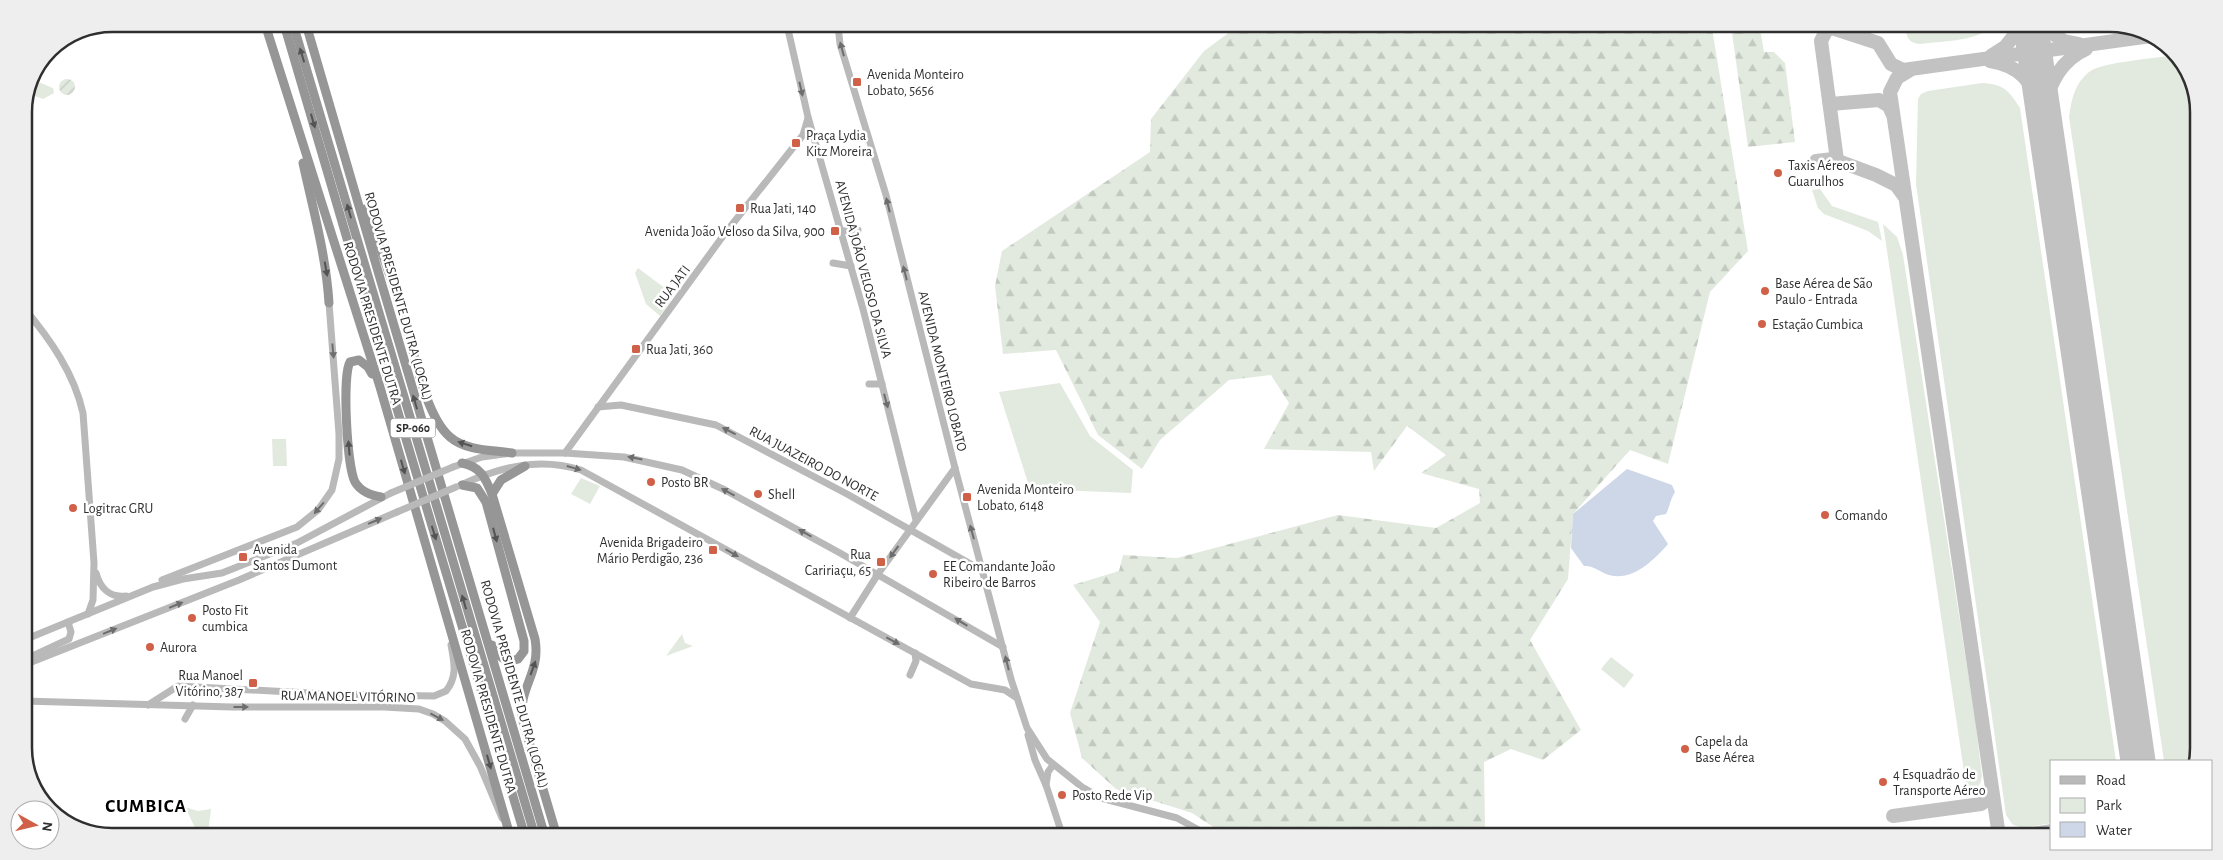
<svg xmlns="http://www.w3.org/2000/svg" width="2223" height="860" viewBox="0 0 2223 860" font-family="'Alegreya Sans',sans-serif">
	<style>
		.green { fill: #e2eadf }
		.forest { fill: url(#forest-firs) }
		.garden { fill: url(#garden-furrows) }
		.water { fill: #cdd7e8 }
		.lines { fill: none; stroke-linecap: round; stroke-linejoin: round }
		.taxiway { stroke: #c2c2c2; stroke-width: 14 }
		.runway { stroke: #c2c2c2; stroke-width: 35 }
		.secondary { stroke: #b9b9b9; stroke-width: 7 }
		.highway { stroke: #969696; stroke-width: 9 }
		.secondary-bridge { stroke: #b9b9b9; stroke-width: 7 }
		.oneway { fill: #6d6d6d }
		.oneway2 { fill: #535353 }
		.poi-dot { fill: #d06047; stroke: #fff; stroke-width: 2 }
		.labels { text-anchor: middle; stroke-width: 5; stroke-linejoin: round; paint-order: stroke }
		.shield { fill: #fff; stroke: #6d6d6d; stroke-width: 1 }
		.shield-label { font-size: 12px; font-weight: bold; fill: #2f2f2f }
		.poi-label { font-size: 14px; fill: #2f2f2f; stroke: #fff; text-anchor: start }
		.street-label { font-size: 14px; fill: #2f2f2f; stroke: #fff }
		.district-label { font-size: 19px; font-weight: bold; letter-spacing: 1px; fill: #000; stroke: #fff }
		.rim { fill: none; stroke: #2f2f2f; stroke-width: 2.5 }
	</style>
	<defs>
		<pattern id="forest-firs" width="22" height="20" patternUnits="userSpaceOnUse" patternTransform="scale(1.25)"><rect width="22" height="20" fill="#e2eadf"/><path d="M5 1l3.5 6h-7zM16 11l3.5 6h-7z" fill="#c2c9c0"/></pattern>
		<pattern id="garden-furrows" width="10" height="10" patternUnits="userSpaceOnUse" patternTransform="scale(1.25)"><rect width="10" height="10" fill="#e2eadf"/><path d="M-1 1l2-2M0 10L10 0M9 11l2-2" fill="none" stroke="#c2c9c0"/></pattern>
	</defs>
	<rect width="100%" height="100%" fill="#fff"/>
	<g class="green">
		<path d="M1905 28H1991C1972 42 1942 41 1920 44 1909 43 1907 38 1905 28Z"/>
		<path d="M2176 55 2181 59 2199 106 2195 761H2164L2069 117C2071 100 2075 83 2089 72 2101 62 2158 58 2176 55Z"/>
		<polygon points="36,81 53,88 54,93 43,99 35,96 32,89"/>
		<path d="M1982 83C2004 84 2009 91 2020 108L2116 761H2052V823L2024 828 2013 825 2006 815 1916 184 1918 99 1921 94 1928 91Z"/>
		<polygon points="1820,189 1832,206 1878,222 1882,241 1868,231 1824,214 1818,208 1812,190"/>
		<path d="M1883 224 1897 237 1903 255 1975 718 1982 776C1980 786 1978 790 1967 792Z"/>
		<polygon points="638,268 674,295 660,316 646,304 635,273"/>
		<polygon points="1060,383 1090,436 1133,470 1131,493 1030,489 999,392"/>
		<polygon points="272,439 286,439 287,466 273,466"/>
		<polygon points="581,478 600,486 590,504 571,494"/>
		<polygon points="682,634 685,643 693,646 666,656"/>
		<polygon points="1611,657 1634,675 1624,688 1601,669"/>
		<polygon points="185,807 198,811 211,809 208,832 197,832"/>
	</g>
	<g class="forest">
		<polygon points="1238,26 1712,28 1748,251 1710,292 1668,464 1630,450 1573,514 1568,579 1530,640 1581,730 1543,760 1511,749 1484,762 1485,827 1351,834 1224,834 1192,813 1116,789 1082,758 1070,713 1100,622 1073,585 1119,571 1123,555 1177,558 1338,515 1436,528 1480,503 1479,489 1421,473 1446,455 1407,426 1374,471 1371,452 1264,449 1289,403 1271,375 1229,380 1160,440 1142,469 1098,435 1056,350 1003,354 995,286 1002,251 1150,152 1151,119 1204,51"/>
		<polygon points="1760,29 1764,52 1774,52 1785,63 1795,142 1748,147 1732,33"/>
	</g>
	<circle class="garden" cx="67" cy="87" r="8"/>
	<path class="water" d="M1627 469 1672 485 1675 492C1670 500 1670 506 1666 514L1656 516 1653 521 1668 544C1654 560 1632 582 1609 575 1600 572 1593 565 1584 566L1571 548 1573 514Z"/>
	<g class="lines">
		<g class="taxiway">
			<polyline points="2044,28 2064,41 2079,44"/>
			<polyline points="1991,56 2005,47 2020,28"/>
			<path d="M1990 61C2021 66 2030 81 2043 108"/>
			<polyline points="1910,70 1897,78 1890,92 1999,836"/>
			<polyline points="1830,104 1879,100 1889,106 1892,113"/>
			<path d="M2043 108C2051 82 2061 60 2086 49"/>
			<polyline points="1837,160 1821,41 1826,31 1832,28 1878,43 1891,64 1903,70 2151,36"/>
			<polyline points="1816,161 1833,159 1876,175 1896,185 1904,196"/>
			<polyline points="1893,816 1981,804 1988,799 1991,791"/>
			<polyline points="2020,836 2052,831"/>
		</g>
		<polyline class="runway" points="2031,28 2138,761"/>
		<g class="secondary">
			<polyline points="787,25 808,117 863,309 916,520"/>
			<polyline points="838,25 840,44 886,195 955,468 1011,679 1027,728 1047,759 1082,787 1101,798 1177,818 1206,834"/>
			<polyline points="841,231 858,230"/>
			<polyline points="833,263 851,266"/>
			<path d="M24 308C50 339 74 373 83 413L94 563 93 600 88 614"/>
			<polyline points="869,384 882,384"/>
			<polyline points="598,407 621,405 716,425 847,494 983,571"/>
			<polyline points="565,453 723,236 803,135 808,118"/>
			<polyline points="453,467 482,457 512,453 565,453 624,457 682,470 725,490 840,553 1003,647"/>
			<path d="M461 485C500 467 538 457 581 470L971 684 1005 690 1017 698"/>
			<path d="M96 573C100 588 110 598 126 596"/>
			<polyline points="162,580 297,527 318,510 332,490 339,459 339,434 329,303"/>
			<polyline points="850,618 878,574 955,468"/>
			<polyline points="24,640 153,587 183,579 222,573 297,543 391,493"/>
			<polyline points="24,660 69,639 71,632 68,622"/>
			<polyline points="24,665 239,580 397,512"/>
			<polyline points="910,675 916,661 915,653"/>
			<polyline points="24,701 232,707 384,707 419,709 433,714 445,721 465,739 480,766 502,818"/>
			<path d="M148 705 178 686 328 694 434 696 446 691C458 676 454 662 451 645"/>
			<polyline points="185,719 193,705"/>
			<polyline points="1028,735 1035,760 1046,785 1062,834"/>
			<polyline points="1046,785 1048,772 1053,765"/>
		</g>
		<g class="highway">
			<polyline points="265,24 380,387 509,832"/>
			<polyline points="284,24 400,419 524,833"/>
			<polyline points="293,24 534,833"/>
			<path d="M306 24C384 294 464 563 544 833"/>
			<path d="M303 163C313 209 326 255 329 303"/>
			<path d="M365 209C379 243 391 278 403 313 413 346 424 415 450 437 466 451 493 450 512 453"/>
			<path d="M372 374 368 367 359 360 350 362C342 376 347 467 355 482 361 492 371 495 381 497"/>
			<path d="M462 463C481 467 485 477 492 494L535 639C541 672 519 687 522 718L556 833"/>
			<path d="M462 485 477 488 486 502 524 641V651L518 659C505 664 498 656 492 645"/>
			<polyline points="492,494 501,480 525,466"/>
		</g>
		<g class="secondary-bridge">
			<polyline points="391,493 453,467"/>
			<polyline points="397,512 456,487"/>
		</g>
	</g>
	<defs><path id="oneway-solid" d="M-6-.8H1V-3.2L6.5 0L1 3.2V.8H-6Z" transform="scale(1.25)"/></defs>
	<g class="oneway">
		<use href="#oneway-solid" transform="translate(842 49) rotate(-105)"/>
		<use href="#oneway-solid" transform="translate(801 89) rotate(77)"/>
		<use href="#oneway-solid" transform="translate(888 205) rotate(-104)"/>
		<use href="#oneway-solid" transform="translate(905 273) rotate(-104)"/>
		<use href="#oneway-solid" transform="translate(333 351) rotate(85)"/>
		<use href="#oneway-solid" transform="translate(886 401) rotate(75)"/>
		<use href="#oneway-solid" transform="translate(729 431) rotate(-153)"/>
		<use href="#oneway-solid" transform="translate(635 458) rotate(-169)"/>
		<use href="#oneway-solid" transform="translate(574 468) rotate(16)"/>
		<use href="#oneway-solid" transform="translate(728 492) rotate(-152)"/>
		<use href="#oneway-solid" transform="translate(319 508) rotate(131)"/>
		<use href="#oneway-solid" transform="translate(375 521) rotate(-23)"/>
		<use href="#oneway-solid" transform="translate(972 532) rotate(-105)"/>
		<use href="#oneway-solid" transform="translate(805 533) rotate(-151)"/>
		<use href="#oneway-solid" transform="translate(894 552) rotate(126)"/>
		<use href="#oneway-solid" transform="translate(732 553) rotate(30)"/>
		<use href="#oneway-solid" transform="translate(176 605) rotate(-22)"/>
		<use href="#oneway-solid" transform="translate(961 622) rotate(-149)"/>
		<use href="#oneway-solid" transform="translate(110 631) rotate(-22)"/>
		<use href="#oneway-solid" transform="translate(893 641) rotate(28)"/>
		<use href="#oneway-solid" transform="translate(1007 663) rotate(-104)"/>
		<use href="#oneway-solid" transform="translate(241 707)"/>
		<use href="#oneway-solid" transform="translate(437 717) rotate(28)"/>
	</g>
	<g class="oneway2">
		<use href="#oneway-solid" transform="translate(302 55) rotate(-107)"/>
		<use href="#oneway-solid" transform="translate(313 121) rotate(74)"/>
		<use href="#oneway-solid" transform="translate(349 211) rotate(-106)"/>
		<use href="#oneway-solid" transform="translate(326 269) rotate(80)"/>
		<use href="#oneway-solid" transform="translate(415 402) rotate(-106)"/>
		<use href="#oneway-solid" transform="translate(465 444) rotate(-162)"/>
		<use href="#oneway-solid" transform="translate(349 448) rotate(-95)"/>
		<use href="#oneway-solid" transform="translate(403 467) rotate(74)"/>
		<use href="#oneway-solid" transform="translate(434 533) rotate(73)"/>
		<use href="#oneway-solid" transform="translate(495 535) rotate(75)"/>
		<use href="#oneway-solid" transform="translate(464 602) rotate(-106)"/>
		<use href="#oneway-solid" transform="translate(533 668) rotate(-70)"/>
		<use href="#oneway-solid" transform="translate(489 762) rotate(74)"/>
	</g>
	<g class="poi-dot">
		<rect x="852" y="77" width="10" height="10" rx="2.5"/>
		<rect x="791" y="138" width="10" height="10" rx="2.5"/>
		<circle cx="1778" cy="173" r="5"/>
		<rect x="735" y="203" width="10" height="10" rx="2.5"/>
		<rect x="830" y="226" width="10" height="10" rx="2.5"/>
		<circle cx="1765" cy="291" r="5"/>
		<circle cx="1762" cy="324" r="5"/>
		<rect x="631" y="344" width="10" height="10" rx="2.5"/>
		<circle cx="651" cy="482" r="5"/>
		<circle cx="758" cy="494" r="5"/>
		<rect x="962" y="492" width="10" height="10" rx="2.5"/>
		<circle cx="73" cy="508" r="5"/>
		<circle cx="1825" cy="515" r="5"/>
		<rect x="708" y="545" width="10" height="10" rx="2.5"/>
		<rect x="238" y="552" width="10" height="10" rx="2.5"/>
		<rect x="876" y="557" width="10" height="10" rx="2.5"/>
		<circle cx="933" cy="574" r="5"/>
		<circle cx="192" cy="618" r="5"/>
		<circle cx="150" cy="647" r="5"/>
		<rect x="248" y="678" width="10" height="10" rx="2.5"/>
		<circle cx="1685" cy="749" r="5"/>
		<circle cx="1883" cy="782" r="5"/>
		<circle cx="1062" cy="795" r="5"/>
	</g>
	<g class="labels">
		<rect class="shield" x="390.5" y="418.5" width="45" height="19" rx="4"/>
		<g class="shield-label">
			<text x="413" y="432">SP-060</text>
		</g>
		<g class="poi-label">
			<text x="867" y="79">Avenida Monteiro<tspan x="867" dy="16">Lobato, 5656</tspan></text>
			<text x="806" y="140">Praça Lydia<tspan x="806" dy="16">Kitz Moreira</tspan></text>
			<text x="1788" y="170">Taxis Aéreos<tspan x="1788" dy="16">Guarulhos</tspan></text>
			<text x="750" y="213">Rua Jati, 140</text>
			<text x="825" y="236" text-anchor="end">Avenida João Veloso da Silva, 900</text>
			<text x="1775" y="288">Base Aérea de São<tspan x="1775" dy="16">Paulo - Entrada</tspan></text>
			<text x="1772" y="329">Estação Cumbica</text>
			<text x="646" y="354">Rua Jati, 360</text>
			<text x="661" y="487">Posto BR</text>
			<text x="977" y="494">Avenida Monteiro<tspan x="977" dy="16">Lobato, 6148</tspan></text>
			<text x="768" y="499">Shell</text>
			<text x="83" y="513">Logitrac GRU</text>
			<text x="1835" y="520">Comando</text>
			<text x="703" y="547" text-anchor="end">Avenida Brigadeiro<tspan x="703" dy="16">Mário Perdigão, 236</tspan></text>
			<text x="253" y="554">Avenida<tspan x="253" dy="16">Santos Dumont</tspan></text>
			<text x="871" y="559" text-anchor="end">Rua<tspan x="871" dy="16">Caririaçu, 65</tspan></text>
			<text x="943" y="571">EE Comandante João<tspan x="943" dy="16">Ribeiro de Barros</tspan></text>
			<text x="202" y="615">Posto Fit<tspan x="202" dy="16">cumbica</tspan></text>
			<text x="160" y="652">Aurora</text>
			<text x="243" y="680" text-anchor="end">Rua Manoel<tspan x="243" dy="16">Vitórino, 387</tspan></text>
			<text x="1695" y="746">Capela da<tspan x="1695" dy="16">Base Aérea</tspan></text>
			<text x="1893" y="779">4 Esquadrão de<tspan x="1893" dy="16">Transporte Aéreo</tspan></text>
			<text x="1072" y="800">Posto Rede Vip</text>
		</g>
		<g class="street-label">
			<text transform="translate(864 269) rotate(75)" y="5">AVENIDA JOÃO VELOSO DA SILVA</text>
			<text transform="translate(672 286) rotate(-53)" y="5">RUA JATI</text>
			<text transform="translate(399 296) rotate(74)" y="5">RODOVIA PRESIDENTE DUTRA (LOCAL)</text>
			<text transform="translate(373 323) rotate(73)" y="5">RODOVIA PRESIDENTE DUTRA</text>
			<text transform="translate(943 371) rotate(76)" y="5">AVENIDA MONTEIRO LOBATO</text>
			<text transform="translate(814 463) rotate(28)" y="5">RUA JUAZEIRO DO NORTE</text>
			<text transform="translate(515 684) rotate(74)" y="5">RODOVIA PRESIDENTE DUTRA (LOCAL)</text>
			<text transform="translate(348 696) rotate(1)" y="5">RUA MANOEL VITÓRINO</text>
			<text transform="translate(489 711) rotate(74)" y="5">RODOVIA PRESIDENTE DUTRA</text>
		</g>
		<g class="district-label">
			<text x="146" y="812">CUMBICA</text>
		</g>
	</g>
	<path d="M0 0H2223V860H0ZM112 32H2110A80 80 0 0 1 2190 112V748A80 80 0 0 1 2110 828H112A80 80 0 0 1 32 748V112A80 80 0 0 1 112 32Z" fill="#eee" fill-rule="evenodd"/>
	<path class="rim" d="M112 32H2110A80 80 0 0 1 2190 112V748A80 80 0 0 1 2110 828H112A80 80 0 0 1 32 748V112A80 80 0 0 1 112 32Z"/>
	<rect x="2050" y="760" width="162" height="90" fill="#ffffff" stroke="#acacac"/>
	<rect x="2060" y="776" width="25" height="8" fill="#b9b9b9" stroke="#acacac"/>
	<text x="2096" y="785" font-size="15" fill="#2f2f2f">Road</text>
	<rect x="2060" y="798" width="25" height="15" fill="#e2eadf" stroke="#acacac"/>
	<text x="2096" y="810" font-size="15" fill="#2f2f2f">Park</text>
	<rect x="2060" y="822" width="25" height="15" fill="#cdd7e8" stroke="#acacac"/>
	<text x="2096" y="835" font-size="15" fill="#2f2f2f">Water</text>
	<g transform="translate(35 825) rotate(98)"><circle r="24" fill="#ffffff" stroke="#acacac"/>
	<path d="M0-4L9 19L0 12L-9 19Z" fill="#d06047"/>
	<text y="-8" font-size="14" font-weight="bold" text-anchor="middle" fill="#2f2f2f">N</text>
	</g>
</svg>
